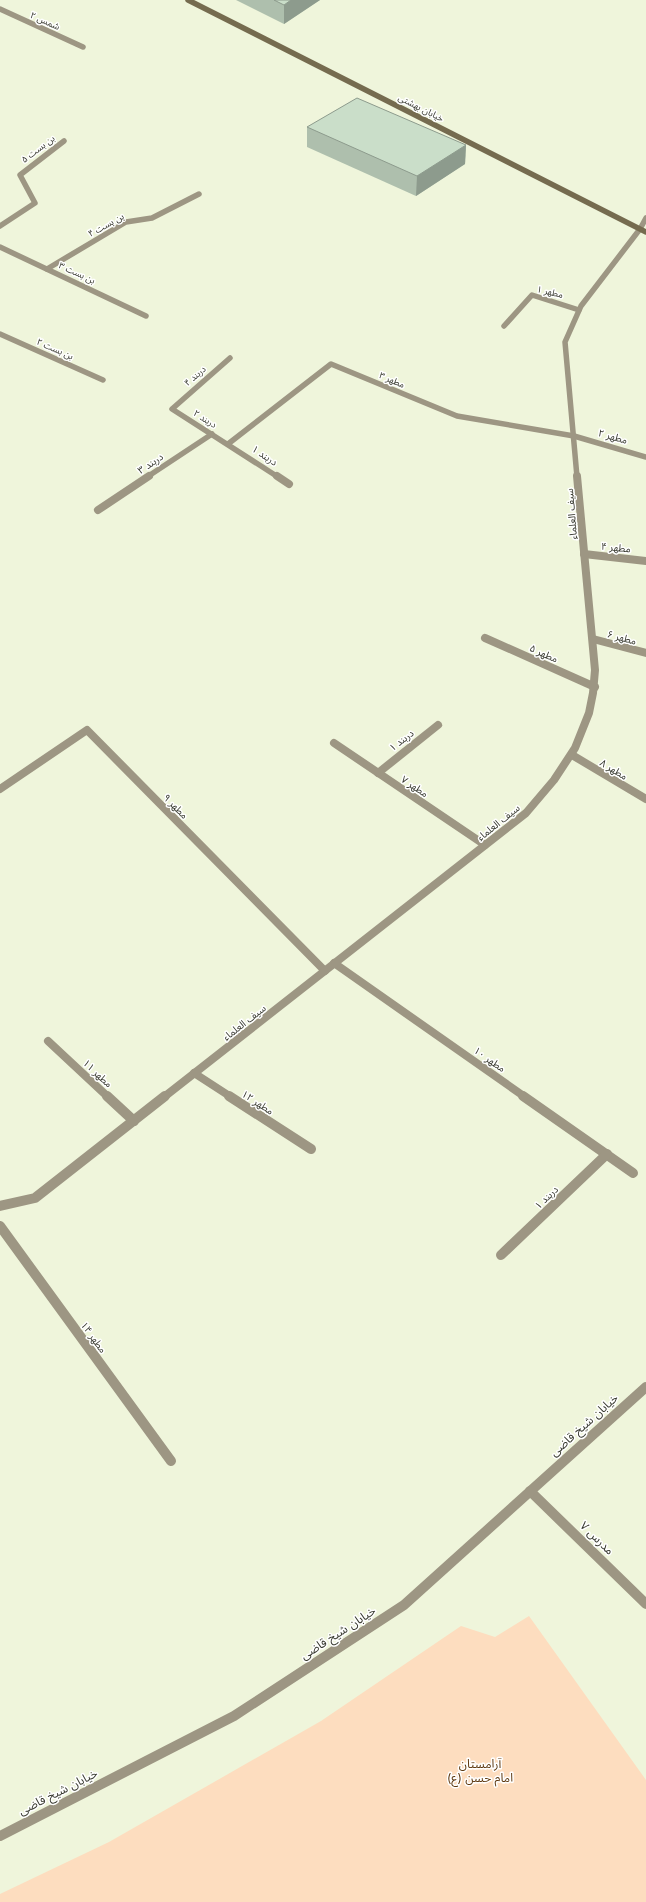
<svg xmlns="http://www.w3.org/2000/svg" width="646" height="1902" viewBox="0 0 646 1902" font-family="Inter,'Noto Sans Arabic',sans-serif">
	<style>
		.green { fill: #fdddbf }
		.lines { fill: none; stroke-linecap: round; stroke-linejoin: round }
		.lane-far2 { stroke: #9d9683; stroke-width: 5.5 }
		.lane-far1 { stroke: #9d9683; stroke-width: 8 }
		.lane { stroke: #9d9683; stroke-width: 10 }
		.street-far2 { stroke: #9d9683; stroke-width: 5.5 }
		.street-far1 { stroke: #9d9683; stroke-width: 8 }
		.street { stroke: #9d9683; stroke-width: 10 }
		.secondary { stroke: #756b4f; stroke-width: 5.5 }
		.wall { fill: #aebfad }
		.shaded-wall { fill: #8d9b8d }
		.building { fill: #cadec9; stroke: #8d9b8d }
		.labels { text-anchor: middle; stroke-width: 3; stroke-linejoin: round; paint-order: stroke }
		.far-street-label { font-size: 9px; fill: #37392f; stroke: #fff }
		.street-label { font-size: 10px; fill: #37392f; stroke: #fff }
		.near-street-label { font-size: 12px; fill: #37392f; stroke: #fff }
		.near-park-label { font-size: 12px; fill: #5d380f; stroke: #fff }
	</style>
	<rect width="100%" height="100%" fill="#eff5db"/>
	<polygon class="green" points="529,1616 646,1780 646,1902 0,1902 0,1894 109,1842 321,1721 461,1626 495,1637"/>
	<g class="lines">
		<g class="lane-far2">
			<polyline points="0,9 83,47"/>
			<polyline points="0,226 35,203 20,175 64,141"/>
			<polyline points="0,247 146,316"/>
			<polyline points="47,269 126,222 152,218 199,194"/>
			<polyline points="504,326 532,295 579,310"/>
			<polyline points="0,334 103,380"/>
			<polyline points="230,358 172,409 278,477"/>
			<polyline points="228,444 331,364 457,416 574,436 646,457"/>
			<polyline points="147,477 212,434"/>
		</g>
		<g class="lane-far1">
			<polyline points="277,476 289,484"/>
			<polyline points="98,510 149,476"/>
			<polyline points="584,554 646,561"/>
			<polyline points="485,638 595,687"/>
			<polyline points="593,639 646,653"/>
			<polyline points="334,743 485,845"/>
			<polyline points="378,773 438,725"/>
			<polyline points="0,789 87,730 325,971"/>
			<polyline points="334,963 525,1097"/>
			<polyline points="48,1041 108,1097"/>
			<polyline points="194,1073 231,1097"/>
		</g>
		<g class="lane">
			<polyline points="107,1096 134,1121"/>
			<polyline points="229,1096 311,1149"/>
			<polyline points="523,1096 633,1173"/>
			<polyline points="0,1226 171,1461"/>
			<polyline points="501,1255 607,1154"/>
			<polyline points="530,1491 646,1604"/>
		</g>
		<polyline class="street-far2" points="577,477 565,342 581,306 640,229 646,218"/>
		<g class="street-far1">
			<polyline points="572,755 646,799"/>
			<polyline points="164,1097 526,813 554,780 575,748 589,713 593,693 595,670 577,476"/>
		</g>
		<g class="street">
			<polyline points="0,1206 35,1198 165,1096"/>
			<polyline points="0,1836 234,1716 404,1605 646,1387"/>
		</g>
		<polyline class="secondary" points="188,0 646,232"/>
	</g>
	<g class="wall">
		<polygon points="236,0 320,0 284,24"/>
		<polygon points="307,127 466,145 465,164 416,196 307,147"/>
	</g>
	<g class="shaded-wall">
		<polygon points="291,0 320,0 284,24 284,5"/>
		<polygon points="466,145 465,164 416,196 417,176"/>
	</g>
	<g class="building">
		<polygon points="274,0 291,0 284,5"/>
		<polygon points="357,98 466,145 417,176 307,127"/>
	</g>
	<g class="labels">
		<g class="far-street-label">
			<text transform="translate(45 21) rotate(24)" y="3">شمس ۲</text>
			<text transform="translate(421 108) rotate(27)" y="3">خیابان بهشتی</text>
			<text transform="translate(38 149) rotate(-37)" y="3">بن بست ۵</text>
			<text transform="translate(106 225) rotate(-29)" y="3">بن بست ۴</text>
			<text transform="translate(77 273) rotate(25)" y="3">بن بست ۳</text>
			<text transform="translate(550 292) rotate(14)" y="3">مطهر ۱</text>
			<text transform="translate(55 349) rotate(24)" y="3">بن بست ۲</text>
			<text transform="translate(195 376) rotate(-41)" y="3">دربند ۴</text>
			<text transform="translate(392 380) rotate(23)" y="3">مطهر ۳</text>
			<text transform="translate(205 419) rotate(32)" y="3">دربند ۲</text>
		</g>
		<g class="street-label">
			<text transform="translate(613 436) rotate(16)" y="4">مطهر ۲</text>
			<text transform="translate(265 455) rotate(34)" y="4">دربند ۱</text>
			<text transform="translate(150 463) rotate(-34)" y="4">دربند ۳</text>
			<text transform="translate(571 514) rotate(-95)" y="4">سیف العلماء</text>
			<text transform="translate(616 547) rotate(6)" y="4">مطهر ۴</text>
			<text transform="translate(622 637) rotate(15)" y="4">مطهر ۶</text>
			<text transform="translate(544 653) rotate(24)" y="4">مطهر ۵</text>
			<text transform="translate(401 740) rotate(-38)" y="4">دربند ۱</text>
			<text transform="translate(614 769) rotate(31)" y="4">مطهر ۸</text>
			<text transform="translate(415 786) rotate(34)" y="4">مطهر ۷</text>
			<text transform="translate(176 806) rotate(45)" y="4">مطهر ۹</text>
			<text transform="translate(498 822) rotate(-39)" y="4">سیف العلماء</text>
			<text transform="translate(244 1022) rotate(-38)" y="4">سیف العلماء</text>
			<text transform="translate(490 1059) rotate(35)" y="4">مطهر ۱۰</text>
			<text transform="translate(98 1073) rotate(43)" y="4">مطهر ۱۱</text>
			<text transform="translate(258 1102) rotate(33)" y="4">مطهر ۱۲</text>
			<text transform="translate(546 1197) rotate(-44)" y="4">دربند ۱</text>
			<text transform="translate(94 1337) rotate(54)" y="4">مطهر ۱۴</text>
		</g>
		<g class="near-street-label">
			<text transform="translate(584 1425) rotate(-42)" y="4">خیابان شیخ قاضی</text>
			<text transform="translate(597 1538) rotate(44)" y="4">مدرس ۷</text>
			<text transform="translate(338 1633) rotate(-33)" y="4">خیابان شیخ قاضی</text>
			<text transform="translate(58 1792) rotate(-27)" y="4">خیابان شیخ قاضی</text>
		</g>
		<g class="near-park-label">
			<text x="480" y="1768">آرامستان<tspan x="480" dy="14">امام حسن (ع)</tspan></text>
		</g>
	</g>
</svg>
